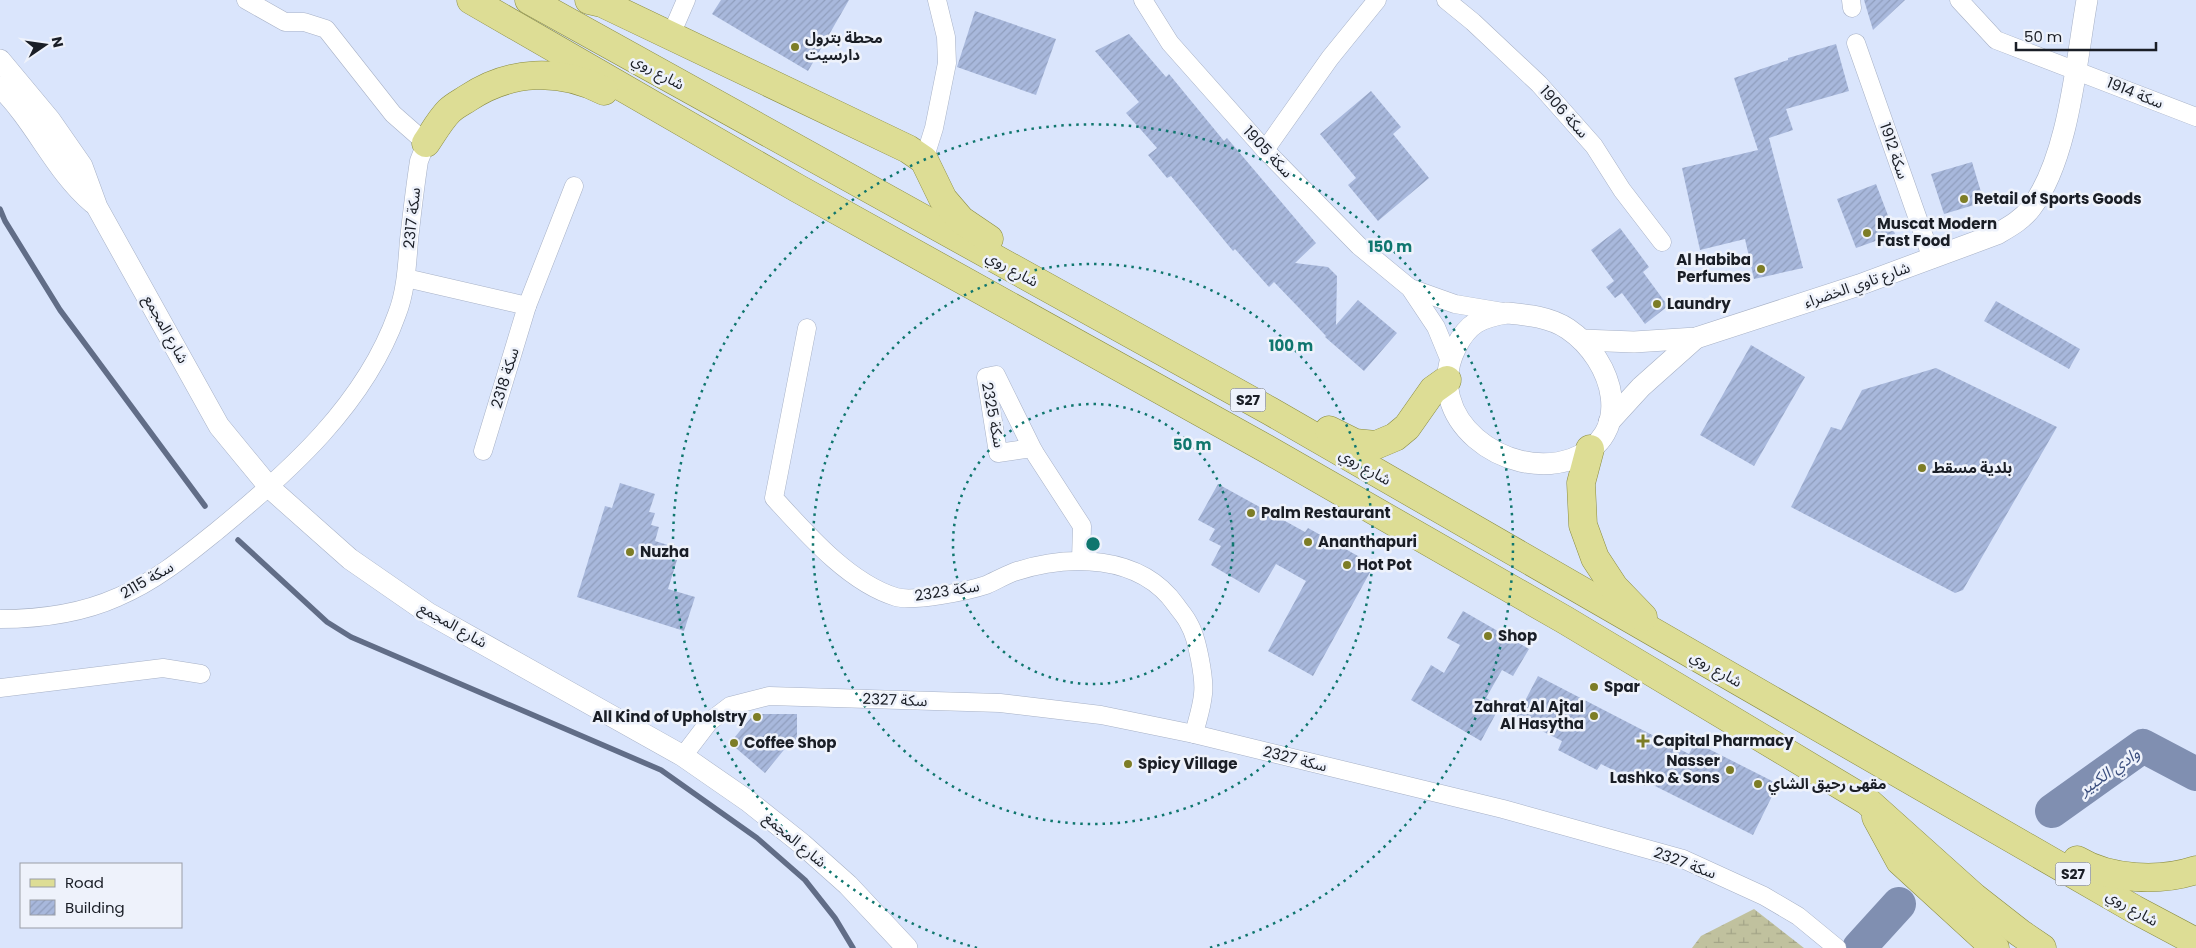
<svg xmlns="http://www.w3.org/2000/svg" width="2196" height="948" viewBox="0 0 2196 948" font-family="Poppins,'Noto Sans Arabic',sans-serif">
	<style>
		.wetland { fill: url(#wetland-marsh) }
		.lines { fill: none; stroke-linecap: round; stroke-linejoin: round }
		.stream { stroke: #616d87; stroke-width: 5.5 }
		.river { stroke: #808fb1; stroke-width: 34 }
		.building { fill: url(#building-hatch) }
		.minor-casing { stroke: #a7b1c6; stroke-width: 19 }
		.tertiary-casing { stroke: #a7b1c6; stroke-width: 22 }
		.primary-casing { stroke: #8a8c41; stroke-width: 29 }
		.minor { stroke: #fff; stroke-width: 18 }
		.tertiary { stroke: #fff; stroke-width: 21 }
		.primary { stroke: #dddd95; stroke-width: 28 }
		.ring { fill: none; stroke: #0f766e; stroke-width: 2.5; stroke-dasharray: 2.5 5 }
		.poi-dot { fill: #7d7d26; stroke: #eef2fb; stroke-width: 2 }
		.labels { text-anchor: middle; stroke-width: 5; stroke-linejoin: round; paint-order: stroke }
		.shield { fill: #eef2fb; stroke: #5a5e66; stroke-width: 1 }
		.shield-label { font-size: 14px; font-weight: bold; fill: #1a1e26 }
		.poi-label { font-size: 15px; font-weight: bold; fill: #1a1e26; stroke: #eef2fb; text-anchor: start }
		.street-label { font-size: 15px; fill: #1a1e26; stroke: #eef2fb }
		.water-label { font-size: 16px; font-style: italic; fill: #3a4e7e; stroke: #eef2fb }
		.centre { fill: #0f766e; stroke: #eef2fb; stroke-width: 2.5 }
		.ring-label { font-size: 15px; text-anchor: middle; font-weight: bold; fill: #0f766e; stroke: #eef2fb; stroke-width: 5; stroke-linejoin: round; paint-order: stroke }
	</style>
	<defs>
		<pattern id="wetland-marsh" width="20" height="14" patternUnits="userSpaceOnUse" patternTransform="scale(1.25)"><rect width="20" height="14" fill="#c0c19e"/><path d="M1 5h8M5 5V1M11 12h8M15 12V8" fill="none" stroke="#a4a588"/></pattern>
		<pattern id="building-hatch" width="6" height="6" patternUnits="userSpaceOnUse" patternTransform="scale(1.25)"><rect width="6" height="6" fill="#a8b8dc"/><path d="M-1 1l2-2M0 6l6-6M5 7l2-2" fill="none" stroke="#909ebd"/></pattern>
	</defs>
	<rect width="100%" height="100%" fill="#dae5fc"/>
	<polygon class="wetland" points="1754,909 1804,948 1692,948 1701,936"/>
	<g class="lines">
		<g class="stream">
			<polyline points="0,209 5,221 60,310 205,506"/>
			<polyline points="238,540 327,622 351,637 661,770 757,838 805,880 835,918 853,948"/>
		</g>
		<g class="river">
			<polyline points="2052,811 2143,746 2196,774"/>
			<polyline points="1859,948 1899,904"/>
		</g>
	</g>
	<g class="building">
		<polygon points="721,0 849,0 808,71 712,14"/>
		<polygon points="1864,0 1905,0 1873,30"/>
		<polygon points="975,11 1056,39 1036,95 957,67"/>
		<polygon points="1129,34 1166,77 1169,74 1224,141 1227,138 1316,243 1295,263 1328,267 1337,276 1336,325 1358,300 1397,333 1364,371 1325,337 1326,336 1274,282 1269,287 1235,249 1233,251 1171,176 1167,178 1148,155 1157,148 1126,113 1139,102 1095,51"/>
		<polygon points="1836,44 1849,91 1786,109 1793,130 1769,138 1803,268 1754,279 1745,239 1700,250 1682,168 1758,150 1734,78 1788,60 1788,58"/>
		<polygon points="1371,91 1401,127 1393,134 1429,178 1378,221 1348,185 1356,178 1320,134"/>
		<polygon points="1972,162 1984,202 1944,214 1931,174"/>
		<polygon points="1876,184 1895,234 1856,248 1837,199"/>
		<polygon points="1620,228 1649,267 1643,272 1668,306 1645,324 1622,293 1615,298 1606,287 1614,281 1591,250"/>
		<polygon points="1996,301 2080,349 2069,369 1984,321"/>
		<polygon points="1751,345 1805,377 1754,466 1700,435"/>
		<polygon points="1936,368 2057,427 1963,590 1955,593 1791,507 1831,427 1841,430 1862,390"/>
		<polygon points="620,483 655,494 649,512 655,513 651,525 659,527 655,541 671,546 667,557 677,560 668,589 695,597 684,631 577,597 605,506 612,508"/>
		<polygon points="1218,484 1305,532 1308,528 1374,565 1313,676 1268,651 1306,581 1276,564 1259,593 1211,565 1221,546 1209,540 1215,529 1198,520"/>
		<polygon points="1463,611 1529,649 1513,676 1502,670 1486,698 1500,706 1481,741 1411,700 1431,665 1444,673 1460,645 1447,638"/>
		<polygon points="1538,676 1689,754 1695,742 1778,784 1753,835 1647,782 1645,786 1601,764 1597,770 1558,750 1562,741 1516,718"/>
		<polygon points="754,714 797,714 797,740 792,740 765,773 730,743"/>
	</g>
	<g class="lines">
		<defs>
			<g id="minor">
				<polyline points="1143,0 1170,43 1265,150 1359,246 1410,288 1436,327 1450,361"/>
				<polyline points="1446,0 1473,22 1539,84 1594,146 1622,190 1662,242"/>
				<polyline points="1851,0 1852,8"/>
				<polyline points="1959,0 1996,40 2196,117"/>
				<polyline points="670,37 686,0"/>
				<polyline points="1856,43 1932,259"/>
				<polyline points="1265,150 1330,58 1377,0"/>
				<polyline points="924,160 934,128 947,63 946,37 937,0"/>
				<polyline points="406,278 527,306 483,451"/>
				<polyline points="1410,288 1455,304 1503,312"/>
				<polyline points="527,306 574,186"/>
				<path d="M807 328 774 498C806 533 849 583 896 597 914 602 968 591 986 585 995 581 1004 576 1014 572 1068 554 1140 554 1176 605 1180 611 1186 617 1189 624 1197 637 1205 679 1203 694 1202 707 1197 721 1194 734"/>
				<polyline points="1032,448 998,453 986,377 996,375 1032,448 1036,455 1082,526 1081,560"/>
				<path d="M0 619C41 619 80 614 118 597 156 581 187 555 218 530 290 471 365 404 397 314 406 291 407 265 409 240 412 213 415 187 419 161L426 143 393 114 326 29 304 22H285L246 0"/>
				<polyline points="0,688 163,668 201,674"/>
				<polyline points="683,756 709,722 730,706 769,696 1000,703 1101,715 1194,734 1503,809 1683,859 1764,896 1798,916 1837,948"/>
			</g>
			<g id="tertiary">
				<polyline points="0,60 50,120 82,166 97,207 219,426 270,488 350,559 428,613 683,756 748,801 802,844 848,885 907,948"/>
				<path d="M0 87C36 122 55 171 93 203"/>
				<path d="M1507 313C1528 315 1550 317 1568 329 1614 360 1636 436 1572 459 1506 482 1420 418 1456 347 1468 323 1481 317 1507 313Z"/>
				<path d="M1582 340 1634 342 1696 338 1859 285 1997 234C2009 227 2022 220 2031 208 2069 158 2076 62 2087 0"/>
				<polyline points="1609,422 1641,387 1696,338"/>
			</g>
			<g id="primary">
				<polyline points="471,0 797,188 1265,448 1565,620 1867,801 1974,897 2020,933 2042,948"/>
				<polyline points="529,0 1270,411 2134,909 2196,942"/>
				<polyline points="589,0 602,3 908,149 924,160 943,199 961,220 989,239"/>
				<path d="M426 143C433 133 440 120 449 111 454 106 462 102 468 98 510 70 560 68 604 91"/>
				<polyline points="1329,430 1355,443 1376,445 1395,437 1407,427 1433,390 1447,380"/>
				<polyline points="1590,449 1581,483 1583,525 1595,558 1614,587 1643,617"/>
				<polyline points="1876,817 1900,861 1995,948"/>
				<path d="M2077 860C2110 880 2160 882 2196 870"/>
			</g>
		</defs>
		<use href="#minor" class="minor-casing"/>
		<use href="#tertiary" class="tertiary-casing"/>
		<use href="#primary" class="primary-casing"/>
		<use href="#minor" class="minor"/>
		<use href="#tertiary" class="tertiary"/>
		<use href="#primary" class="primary"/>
	</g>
	<g class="ring">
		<circle cx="1093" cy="544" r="140"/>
		<circle cx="1093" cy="544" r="280"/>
		<path d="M977 948A420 420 0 1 1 1209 948"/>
	</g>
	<g class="poi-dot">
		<circle cx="795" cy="47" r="5"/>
		<circle cx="1964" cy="199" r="5"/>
		<circle cx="1867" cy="233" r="5"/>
		<circle cx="1761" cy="269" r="5"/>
		<circle cx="1657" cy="304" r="5"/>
		<circle cx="1922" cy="468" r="5"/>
		<circle cx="1251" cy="513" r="5"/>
		<circle cx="1308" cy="542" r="5"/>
		<circle cx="630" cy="552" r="5"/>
		<circle cx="1347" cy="565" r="5"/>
		<circle cx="1488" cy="636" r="5"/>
		<circle cx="1594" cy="687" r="5"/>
		<circle cx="1594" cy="716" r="5"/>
		<circle cx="757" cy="717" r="5"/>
		<path d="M1640.5 733.5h5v5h5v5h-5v5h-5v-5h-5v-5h5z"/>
		<circle cx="734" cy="743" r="5"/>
		<circle cx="1128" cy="764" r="5"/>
		<circle cx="1730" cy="770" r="5"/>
		<circle cx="1758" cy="784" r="5"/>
	</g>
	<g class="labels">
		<g class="shield">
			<rect x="1230.5" y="388.5" width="35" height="23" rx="4"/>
			<rect x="2055.5" y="862.5" width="35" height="23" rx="4"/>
		</g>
		<g class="shield-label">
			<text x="1248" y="405">S27</text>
			<text x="2073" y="879">S27</text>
		</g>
		<g class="poi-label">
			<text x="805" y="43">محطة بترول<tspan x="805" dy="17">دارسيت</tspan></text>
			<text x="1974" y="204">Retail of Sports Goods</text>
			<text x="1877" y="229">Muscat Modern<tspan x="1877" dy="17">Fast Food</tspan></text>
			<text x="1751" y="265" text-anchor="end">Al Habiba<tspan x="1751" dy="17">Perfumes</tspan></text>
			<text x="1667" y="309">Laundry</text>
			<text x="1932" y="473">بلدية مسقط</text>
			<text x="1261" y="518">Palm Restaurant</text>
			<text x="1318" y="547">Ananthapuri</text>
			<text x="640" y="557">Nuzha</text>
			<text x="1357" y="570">Hot Pot</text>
			<text x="1498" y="641">Shop</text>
			<text x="1604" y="692">Spar</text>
			<text x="1584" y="712" text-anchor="end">Zahrat Al Ajtal<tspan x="1584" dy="17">Al Hasytha</tspan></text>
			<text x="747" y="722" text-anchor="end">All Kind of Upholstry</text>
			<text x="1653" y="746">Capital Pharmacy</text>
			<text x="744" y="748">Coffee Shop</text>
			<text x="1720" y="766" text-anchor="end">Nasser<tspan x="1720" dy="17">Lashko &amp; Sons</tspan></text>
			<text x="1138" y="769">Spicy Village</text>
			<text x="1768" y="789">مقهى رحيق الشاي</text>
		</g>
		<g class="street-label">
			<text transform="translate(658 72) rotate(29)" y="5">شارع روي</text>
			<text transform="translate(2135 93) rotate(22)" y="5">سكة 1914</text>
			<text transform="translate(1564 112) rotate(48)" y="5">سكة 1906</text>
			<text transform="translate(1894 151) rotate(71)" y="5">سكة 1912</text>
			<text transform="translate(1268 152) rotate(47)" y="5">سكة 1905</text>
			<text transform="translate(412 218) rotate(-84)" y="5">سكة 2317</text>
			<text transform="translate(1012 269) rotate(29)" y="5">شارع روي</text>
			<text transform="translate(1857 285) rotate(-19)" y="5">شارع تاوي الخضراء</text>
			<text transform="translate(166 329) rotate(61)" y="5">شارع المجمع</text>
			<text transform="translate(505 378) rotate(-73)" y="5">سكة 2318</text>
			<text transform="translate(993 415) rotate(79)" y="5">سكة 2325</text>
			<text transform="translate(1365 467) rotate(30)" y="5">شارع روي</text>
			<text transform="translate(147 580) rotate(-30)" y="5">سكة 2115</text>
			<text transform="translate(947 591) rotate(-9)" y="5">سكة 2323</text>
			<text transform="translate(453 625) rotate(30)" y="5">شارع المجمع</text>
			<text transform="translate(1716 669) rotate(30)" y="5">شارع روي</text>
			<text transform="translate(895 700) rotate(2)" y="5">سكة 2327</text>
			<text transform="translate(1295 759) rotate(14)" y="5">سكة 2327</text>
			<text transform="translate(795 840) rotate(40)" y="5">شارع المجمع</text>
			<text transform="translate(1685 863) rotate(20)" y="5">سكة 2327</text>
			<text transform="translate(2132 908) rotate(30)" y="5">شارع روي</text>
		</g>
		<g class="water-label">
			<text transform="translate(2109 771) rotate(-35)" y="6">وادي الكبير</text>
		</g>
	</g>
	<circle cx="1093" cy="544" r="8" class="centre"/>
	<g class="ring-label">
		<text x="1390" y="252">150 m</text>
		<text x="1291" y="351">100 m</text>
		<text x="1192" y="450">50 m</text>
	</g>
	<rect x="20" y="863" width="162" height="65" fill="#eef2fb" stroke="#999da6"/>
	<rect x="30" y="879" width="25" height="8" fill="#dddd95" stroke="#999da6"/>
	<text x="65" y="888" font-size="15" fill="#1a1e26">Road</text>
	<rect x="30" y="900" width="25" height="15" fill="url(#building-hatch)" stroke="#999da6"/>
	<text x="65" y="913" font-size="15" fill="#1a1e26">Building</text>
	<g transform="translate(45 45) rotate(77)" stroke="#eef2fb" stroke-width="4" paint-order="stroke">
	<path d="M0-4L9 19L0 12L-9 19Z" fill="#1a1e26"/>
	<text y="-8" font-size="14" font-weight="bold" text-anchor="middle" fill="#1a1e26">N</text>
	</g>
	<path d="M2016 42v8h140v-8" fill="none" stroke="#1a1e26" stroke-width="2.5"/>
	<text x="2024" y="42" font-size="15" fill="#1a1e26" stroke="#eef2fb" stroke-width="4" paint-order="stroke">50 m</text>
</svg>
